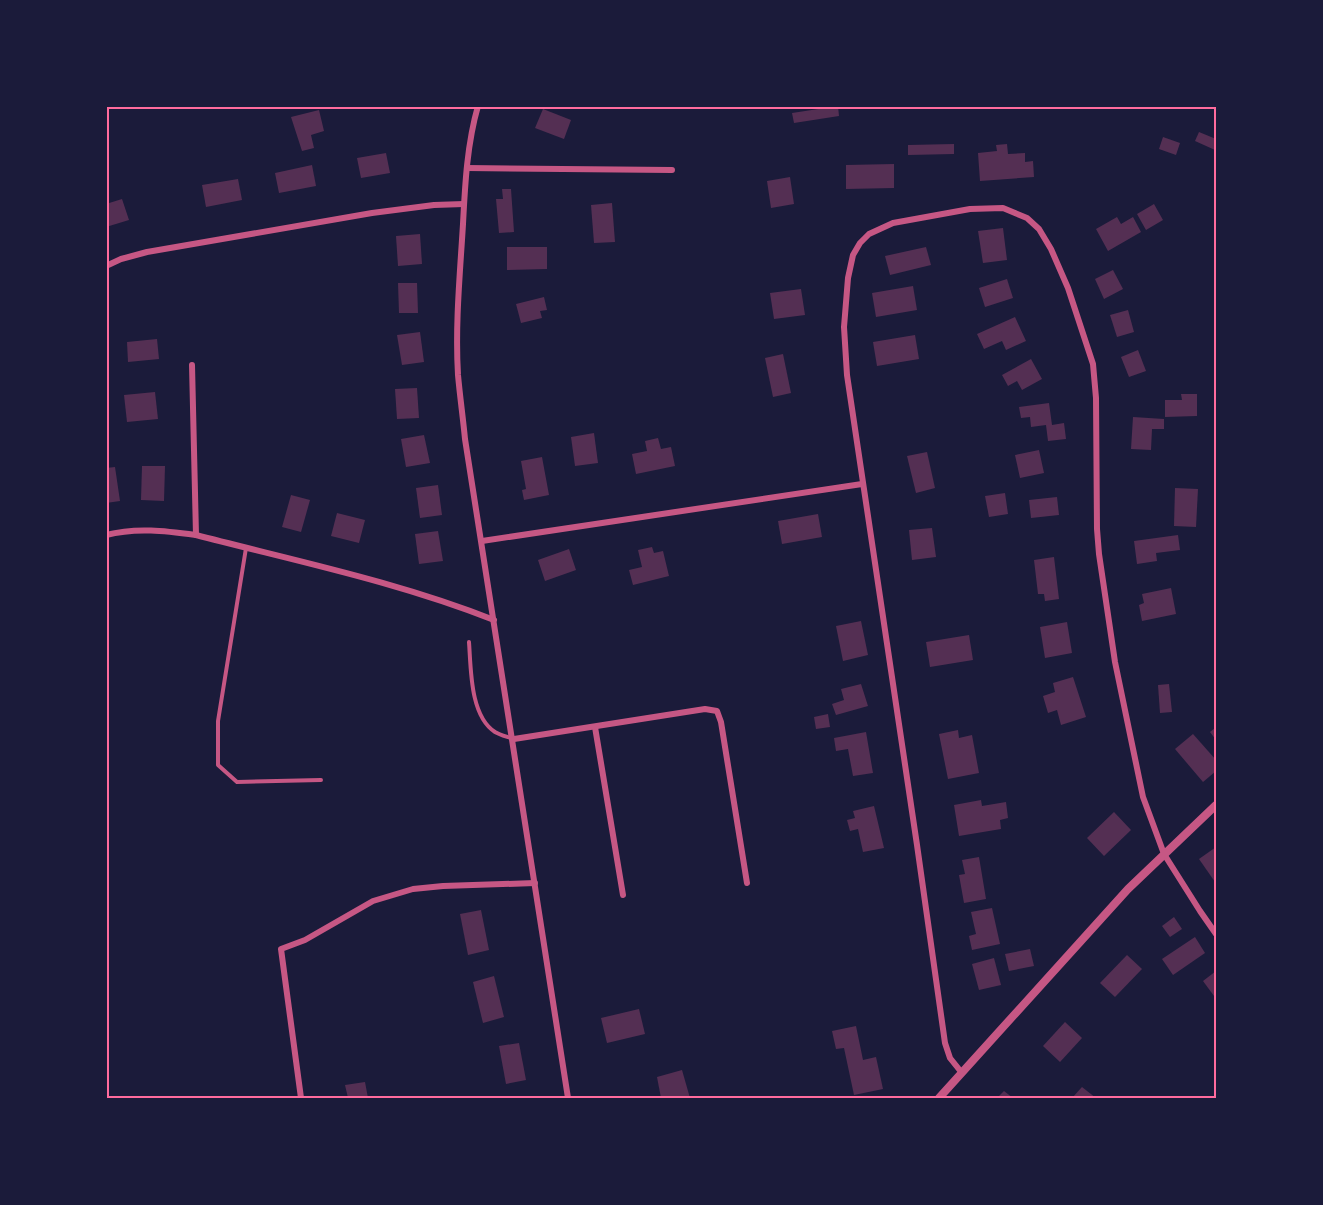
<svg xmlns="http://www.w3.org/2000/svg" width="1323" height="1205" viewBox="0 0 1323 1205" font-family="'Fira Sans Condensed',sans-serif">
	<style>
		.building { fill: #542f53 }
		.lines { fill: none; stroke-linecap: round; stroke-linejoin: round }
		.service { stroke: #c65784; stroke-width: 4 }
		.minor { stroke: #c65784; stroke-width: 6 }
		.tertiary { stroke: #c65784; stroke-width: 8 }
		.neatline { fill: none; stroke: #ff6b9d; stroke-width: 2 }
	</style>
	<rect width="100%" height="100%" fill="#1b1b3a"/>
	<g class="building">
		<polygon points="838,106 839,116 794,123 792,113"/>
		<polygon points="543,109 571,120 564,139 535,128"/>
		<polygon points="319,110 324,131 311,135 314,148 302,151 291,117"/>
		<polygon points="1199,132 1216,139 1215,150 1195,141"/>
		<polygon points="1163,137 1180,143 1176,155 1159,149"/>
		<polygon points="954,144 954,154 908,155 908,145"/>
		<polygon points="1007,144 1008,154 1025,153 1025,162 1033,161 1034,177 980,181 978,153 997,151 996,145"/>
		<polygon points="386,153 390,173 361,178 357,158"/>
		<polygon points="894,164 894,188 846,189 846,165"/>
		<polygon points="312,165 316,186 279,193 275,173"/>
		<polygon points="790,177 794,204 771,208 767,181"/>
		<polygon points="238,179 242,200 206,207 202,185"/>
		<polygon points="502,189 511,189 514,232 499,233 496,199 503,199"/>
		<polygon points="122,199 129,220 106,227 106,204"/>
		<polygon points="612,203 615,242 594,243 591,205"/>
		<polygon points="1154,204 1163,220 1146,230 1137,214"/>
		<polygon points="1117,217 1121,224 1133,217 1141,232 1108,251 1096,229"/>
		<polygon points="1003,228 1007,260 983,263 978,231"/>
		<polygon points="420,234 422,264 398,266 396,236"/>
		<polygon points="507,247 547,247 547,269 507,270"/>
		<polygon points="926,247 931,265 890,275 885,256"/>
		<polygon points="1113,270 1123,289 1104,299 1095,279"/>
		<polygon points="1007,279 1013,298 985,307 979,288"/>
		<polygon points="398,283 417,283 418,313 399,313"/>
		<polygon points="913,286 917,310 876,317 872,293"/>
		<polygon points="801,289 805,315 774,319 770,293"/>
		<polygon points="544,297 547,310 540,311 542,318 521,323 516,304"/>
		<polygon points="1128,310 1134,332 1117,337 1110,315"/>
		<polygon points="1015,317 1026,341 1006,350 1002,341 984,349 977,334"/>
		<polygon points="420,332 424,362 402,365 397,335"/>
		<polygon points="915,335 919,359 877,366 873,342"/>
		<polygon points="157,339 159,359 128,362 127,342"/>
		<polygon points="1138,350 1146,371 1129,377 1121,357"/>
		<polygon points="783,354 791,393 773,397 765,358"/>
		<polygon points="1031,359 1042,379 1022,390 1017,381 1008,386 1002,375"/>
		<polygon points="417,388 419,418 397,419 395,389"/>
		<polygon points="155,392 158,419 127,422 124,395"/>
		<polygon points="1181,394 1197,394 1197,416 1165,417 1165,400 1182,400"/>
		<polygon points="1049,403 1052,425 1064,423 1066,439 1048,441 1046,425 1031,427 1030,417 1021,418 1019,407"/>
		<polygon points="1133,417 1164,419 1164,429 1152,429 1151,450 1131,449"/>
		<polygon points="594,433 598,463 575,466 571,437"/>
		<polygon points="424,435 430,463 406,467 401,439"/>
		<polygon points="658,438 661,449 671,447 675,466 636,474 632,454 647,451 645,441"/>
		<polygon points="1039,450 1044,473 1020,478 1015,455"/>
		<polygon points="927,452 935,488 916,493 907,456"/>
		<polygon points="542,457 549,495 524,500 522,490 526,489 521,461"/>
		<polygon points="142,466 165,466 164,501 141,500"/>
		<polygon points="115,467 120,501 106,503 106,468"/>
		<polygon points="438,485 442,515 420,518 416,488"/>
		<polygon points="1175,488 1198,489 1196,527 1174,526"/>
		<polygon points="1005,493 1008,514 989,517 985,496"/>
		<polygon points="291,495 310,500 301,532 282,527"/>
		<polygon points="1057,497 1059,515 1031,518 1029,500"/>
		<polygon points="337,513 365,520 359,543 331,536"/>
		<polygon points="818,514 822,537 782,544 778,521"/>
		<polygon points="932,528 936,557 912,560 909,530"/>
		<polygon points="438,531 443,561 419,564 415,534"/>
		<polygon points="1178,535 1180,550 1156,553 1157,561 1137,564 1134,541"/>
		<polygon points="652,547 654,553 663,551 669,576 633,585 629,570 642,567 638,550"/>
		<polygon points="569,549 576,570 545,581 538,560"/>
		<polygon points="1054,557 1059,599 1045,601 1044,594 1038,594 1034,560"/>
		<polygon points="1171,588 1176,614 1142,621 1139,605 1144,603 1142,594"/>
		<polygon points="861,621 868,655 843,661 836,626"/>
		<polygon points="1067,622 1072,653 1045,658 1040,627"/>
		<polygon points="969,635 973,660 930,667 926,642"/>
		<polygon points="1073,677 1086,717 1061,725 1057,710 1048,713 1043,696 1055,692 1053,683"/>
		<polygon points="861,684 868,706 836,715 832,704 844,700 841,689"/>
		<polygon points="1169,684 1172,712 1160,713 1158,685"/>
		<polygon points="828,714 830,727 816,729 814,717"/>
		<polygon points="1216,727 1216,740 1210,732"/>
		<polygon points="958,730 959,738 972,735 979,773 948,779 939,734"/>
		<polygon points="866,732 873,773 853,776 848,749 836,751 834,738"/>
		<polygon points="1193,734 1216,760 1216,771 1203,782 1175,749"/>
		<polygon points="981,800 982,806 1006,802 1008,818 1000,820 1001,829 959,836 954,805"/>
		<polygon points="874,806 884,848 863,852 858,829 850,831 847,820 855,818 853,811"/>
		<polygon points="1114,812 1131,830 1104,856 1087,838"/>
		<polygon points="1216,847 1216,880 1215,882 1199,859"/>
		<polygon points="979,857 986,899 964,903 959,875 965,874 962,860"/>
		<polygon points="992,908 1000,944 972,950 969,936 976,934 971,912"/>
		<polygon points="481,910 489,950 468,955 460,914"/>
		<polygon points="1174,917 1182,929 1170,937 1162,926"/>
		<polygon points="1195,937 1205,953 1173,975 1162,959"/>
		<polygon points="1030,949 1034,966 1009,971 1005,954"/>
		<polygon points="1127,955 1142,969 1115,997 1100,983"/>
		<polygon points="994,958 1001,985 979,990 972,964"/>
		<polygon points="1216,971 1216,993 1214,996 1203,981"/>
		<polygon points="494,976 504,1017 483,1023 473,982"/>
		<polygon points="639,1009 645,1034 607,1043 601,1018"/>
		<polygon points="1065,1022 1082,1038 1060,1062 1043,1046"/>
		<polygon points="856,1026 863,1060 876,1057 883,1089 854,1095 844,1048 836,1049 832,1031"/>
		<polygon points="519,1043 526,1080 506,1084 499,1046"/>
		<polygon points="682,1070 690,1098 661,1098 657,1077"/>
		<polygon points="365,1082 368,1098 348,1098 345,1085"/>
		<polygon points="1082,1087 1096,1098 1072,1098"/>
		<polygon points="1004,1091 1013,1098 997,1098"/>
	</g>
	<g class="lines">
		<g class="service">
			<polyline points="246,548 218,721 218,765 237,782 321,780"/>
			<path d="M469 642C471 669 470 716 495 732 500 735 508 737 513 739"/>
		</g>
		<g class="minor">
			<path d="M478 106C467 144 465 185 463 224 460 274 455 325 458 375 460 397 463 418 465 439L568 1098"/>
			<polyline points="467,168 672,170"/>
			<polyline points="106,266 121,259 147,252 372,213 434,205 464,204"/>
			<polyline points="192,365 196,535"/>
			<path d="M106 535C136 527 166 531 196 535 296 561 398 582 494 620"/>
			<polyline points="482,541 862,484"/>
			<polyline points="595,727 623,895"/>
			<polyline points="514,739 705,709 717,711 721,722 747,883"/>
			<polyline points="962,1073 950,1058 945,1043 917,845 847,375 844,327 848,278 853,255 860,243 869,234 893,223 970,209 1003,208 1027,218 1039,229 1051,249 1068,288 1093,364 1096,398 1097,529 1099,554 1115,662 1143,797 1164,854 1200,911 1216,934"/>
			<polyline points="301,1098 281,949 305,940 373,901 413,889 443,886 535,883"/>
		</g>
		<polyline class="tertiary" points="939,1098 1128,889 1216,805"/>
	</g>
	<rect width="1323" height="1205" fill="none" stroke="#1b1b3a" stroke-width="216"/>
	<rect x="108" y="108" width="1107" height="989" class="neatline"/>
</svg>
